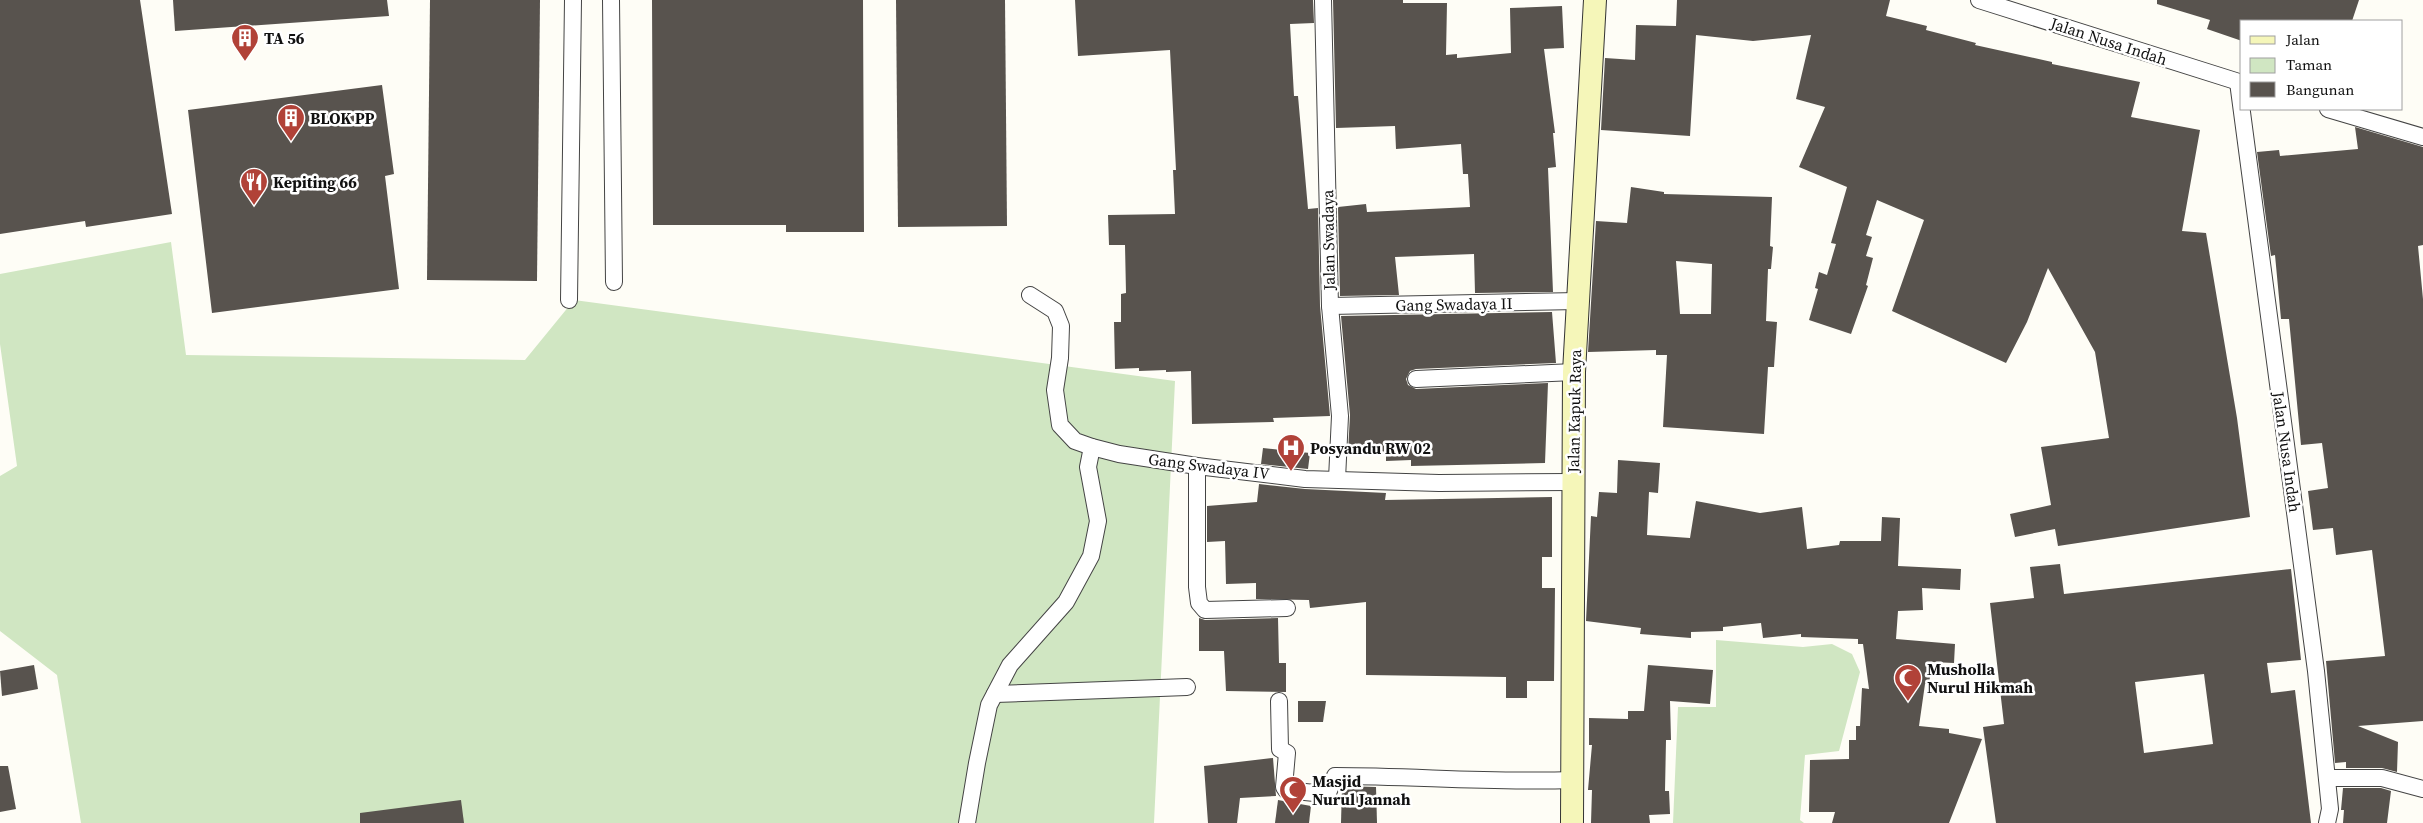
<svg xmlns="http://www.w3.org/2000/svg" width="2423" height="823" viewBox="0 0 2423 823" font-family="'Source Serif 4',serif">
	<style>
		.green { fill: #d0e6c2 }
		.building { fill: #58534e; fill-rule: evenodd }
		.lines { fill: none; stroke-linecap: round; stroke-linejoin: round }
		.street-casing { stroke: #444; stroke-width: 18 }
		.secondary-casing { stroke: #333; stroke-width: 24 }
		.street { stroke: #fff; stroke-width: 16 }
		.secondary { stroke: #f5f6b9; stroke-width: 22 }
		.labels { text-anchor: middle; stroke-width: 5; stroke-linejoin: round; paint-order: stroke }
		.poi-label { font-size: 16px; font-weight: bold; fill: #111; stroke: #fff; text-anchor: start }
		.street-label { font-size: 16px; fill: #111; stroke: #fff }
	</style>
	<rect width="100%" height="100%" fill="#fefdf6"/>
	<g class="green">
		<polygon points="171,242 186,355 525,360 574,300 1175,381 1154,823 81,823 57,675 0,631 0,476 17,466 0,344 0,274"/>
		<polygon points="1716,640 1803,647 1832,644 1852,654 1860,672 1839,751 1805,755 1800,820 1804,823 1673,823 1678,707 1716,707"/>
	</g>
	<g class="building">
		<polygon points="0,0 140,0 172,214 86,227 85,221 0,234"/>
		<polygon points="173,0 387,0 389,16 175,31"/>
		<polygon points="430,0 540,0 537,281 427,280"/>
		<polygon points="652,0 863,0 864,232 786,232 786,225 653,225"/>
		<polygon points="896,0 1005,0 1007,226 898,227"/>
		<polygon points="1075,0 1313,0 1314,23 1290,24 1294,96 1298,96 1308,209 1318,208 1320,306 1330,416 1273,418 1274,422 1192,424 1191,371 1166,372 1166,370 1139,371 1139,368 1115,369 1114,322 1121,322 1121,294 1126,293 1125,245 1109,245 1108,215 1175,214 1173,170 1176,170 1170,50 1078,56"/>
		<polygon points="1333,0 1403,0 1403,3 1447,3 1446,55 1457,54 1457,58 1511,53 1510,8 1562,6 1564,48 1544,49 1555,133 1553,133 1556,167 1548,168 1553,292 1475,293 1474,254 1395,257 1399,295 1340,296 1338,207 1366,204 1367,212 1470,207 1468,174 1463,174 1461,144 1396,149 1395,126 1336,128"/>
		<polygon points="1677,0 1890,0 1886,16 1927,26 1926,30 1976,43 1975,45 2052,62 2052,64 2140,82 2131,117 2200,130 2182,231 2206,233 2237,418 2250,517 2058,546 2055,529 2015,537 2010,514 2051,505 2041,447 2109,438 2095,352 2048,268 2027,322 2006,363 1892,311 1924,220 1877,200 1866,235 1872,237 1866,256 1873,258 1866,285 1868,286 1851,334 1809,320 1818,289 1815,288 1819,272 1827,275 1836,244 1831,243 1847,187 1799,167 1825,107 1796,99 1811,35 1753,41 1696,35 1690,136 1601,130 1605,58 1635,60 1636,25 1676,26"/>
		<polygon points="2157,0 2359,0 2352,21 2242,21 2242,41 2207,29 2210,20 2157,4"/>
		<polygon points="382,85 394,174 385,176 399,289 212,313 188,110"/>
		<polygon points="2355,127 2423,147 2423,245 2418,246 2423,299 2423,721 2358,726 2398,742 2397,772 2382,768 2346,768 2346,762 2335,763 2326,661 2385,656 2372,550 2336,555 2333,528 2313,530 2308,491 2328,488 2322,443 2301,445 2289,319 2281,319 2275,255 2271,256 2257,152 2279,150 2280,156 2358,149"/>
		<path d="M1631 187 1664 192V194L1772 197 1770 246 1773 247 1771 269H1768L1766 321 1777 322 1774 367H1768L1764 434 1663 427 1667 355H1656V350L1588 352 1596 221 1627 223ZM1676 261 1712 264 1711 314H1680Z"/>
		<polygon points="1552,312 1556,363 1416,369 1410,371 1406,379 1408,385 1416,389 1548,383 1545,463 1411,466 1411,460 1386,461 1386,453 1348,452 1350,415 1341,316"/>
		<polygon points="1263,448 1310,453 1308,469 1261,464"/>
		<polygon points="1618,460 1660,463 1658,493 1649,492 1647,535 1690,538 1696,501 1760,513 1802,507 1807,549 1839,545 1840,541 1881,541 1882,517 1900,518 1898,566 1961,569 1960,590 1922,588 1923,610 1898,611 1896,639 1955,644 1954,663 1932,662 1929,684 1925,684 1919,726 1949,729 1949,733 1982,739 1949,823 1832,823 1835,812 1809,812 1810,760 1849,759 1849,740 1856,740 1856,726 1860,726 1862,688 1869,689 1863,644 1858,644 1858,639 1801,637 1801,634 1763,638 1761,623 1723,627 1723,631 1691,632 1691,638 1640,634 1641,628 1586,621 1591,516 1597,517 1599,492 1617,493"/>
		<polygon points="1259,484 1305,489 1386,493 1385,500 1552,497 1552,557 1542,557 1542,588 1555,588 1554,681 1527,681 1527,698 1506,698 1506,677 1366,675 1366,602 1310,608 1309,600 1256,599 1256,583 1226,584 1225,541 1207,542 1207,506 1257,502"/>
		<path d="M2060 564 2064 594 2291 569 2301 660 2267 663 2271 693 2295 690 2311 823H1996L1983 727 2004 724 1990 603 2034 598 2030 567ZM2204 674 2213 744 2144 753 2135 682Z"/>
		<polygon points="1199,618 1205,620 1278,618 1279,663 1286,663 1286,692 1226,691 1224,651 1199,651"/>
		<polygon points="34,665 38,689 2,696 0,671"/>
		<polygon points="1648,665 1713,670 1710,704 1670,701 1671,740 1666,740 1665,791 1669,791 1670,814 1649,815 1650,823 1591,823 1592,790 1588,790 1592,745 1589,745 1589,718 1628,719 1628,711 1644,711"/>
		<polygon points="1298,701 1326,701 1323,722 1298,722"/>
		<polygon points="1273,758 1276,796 1240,798 1237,823 1208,823 1204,766"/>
		<polygon points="0,766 8,766 16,809 0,812"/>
		<polygon points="1342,786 1376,787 1377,823 1341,823"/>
		<polygon points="2343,788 2381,788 2391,791 2387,823 2343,823 2344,810 2341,810"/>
		<polygon points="461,800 464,823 360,823 360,813"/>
		<polygon points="1278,800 1311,806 1309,823 1275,823"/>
	</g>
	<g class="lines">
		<defs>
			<g id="street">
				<polyline points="611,0 614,282"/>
				<polyline points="1323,0 1330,306 1340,416 1337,479"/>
				<polyline points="1979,0 2242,83"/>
				<polyline points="2238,82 2316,671 2330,809 2327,823"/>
				<polyline points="2328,109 2423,137"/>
				<polyline points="1030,295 1055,311 1061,326 1060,358 1055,390 1060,425 1075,441 1092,447 1119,454 1197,466 1305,479 1439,483 1572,482"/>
				<polyline points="569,300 573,0"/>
				<polyline points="1330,306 1578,301"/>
				<polyline points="1416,379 1574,372"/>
				<polyline points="1197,466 1197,587 1199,603 1205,610 1287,608"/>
				<polyline points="995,694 1187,687"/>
				<path d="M1279 701 1280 749 1287 753 1284 787 1286 790 1324 794 1328 793 1335 776C1414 776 1493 783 1572 780"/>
				<polyline points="2327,778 2382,778 2423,789"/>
				<polyline points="967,823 977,763 989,705 1010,665 1066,602 1091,556 1098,521 1088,467 1092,447"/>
			</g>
			<polyline id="secondary" points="1572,823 1574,372 1595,0"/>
		</defs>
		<use href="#street" class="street-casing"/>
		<use href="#secondary" class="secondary-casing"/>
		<use href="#street" class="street"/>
		<use href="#secondary" class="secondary"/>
	</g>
	<defs>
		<symbol id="building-pin" viewBox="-11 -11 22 30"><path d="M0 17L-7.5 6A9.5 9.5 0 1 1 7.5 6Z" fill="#b14238" stroke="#fff"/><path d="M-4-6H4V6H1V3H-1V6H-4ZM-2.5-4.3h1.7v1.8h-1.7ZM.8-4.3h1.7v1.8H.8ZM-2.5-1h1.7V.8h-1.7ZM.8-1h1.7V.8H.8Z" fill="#fff"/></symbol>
		<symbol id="restaurant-pin" viewBox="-11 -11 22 30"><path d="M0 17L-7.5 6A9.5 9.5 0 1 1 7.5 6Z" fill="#b14238" stroke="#fff"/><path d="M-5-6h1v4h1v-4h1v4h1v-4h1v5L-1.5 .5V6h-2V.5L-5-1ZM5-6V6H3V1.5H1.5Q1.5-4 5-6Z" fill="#fff"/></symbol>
		<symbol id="hospital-pin" viewBox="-11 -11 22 30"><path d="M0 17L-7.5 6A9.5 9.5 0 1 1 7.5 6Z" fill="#b14238" stroke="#fff"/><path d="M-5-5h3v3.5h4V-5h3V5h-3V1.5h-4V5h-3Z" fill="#fff"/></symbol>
		<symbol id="mosque-pin" viewBox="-11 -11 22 30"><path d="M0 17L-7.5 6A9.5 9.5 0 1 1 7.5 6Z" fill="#b14238" stroke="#fff"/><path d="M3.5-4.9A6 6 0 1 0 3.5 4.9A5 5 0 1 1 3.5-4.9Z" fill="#fff"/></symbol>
	</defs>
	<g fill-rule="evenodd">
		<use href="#building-pin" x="229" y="22" width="32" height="43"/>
		<use href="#building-pin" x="275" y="102" width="32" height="43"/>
		<use href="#restaurant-pin" x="238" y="166" width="32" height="43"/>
		<use href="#hospital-pin" x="1275" y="432" width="32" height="43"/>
		<use href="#mosque-pin" x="1892" y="662" width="32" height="43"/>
		<use href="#mosque-pin" x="1277" y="774" width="32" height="43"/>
	</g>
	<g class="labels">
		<g class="poi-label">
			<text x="264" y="44">TA 56</text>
			<text x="310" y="124">BLOK PP</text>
			<text x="273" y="188">Kepiting 66</text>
			<text x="1310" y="454">Posyandu RW 02</text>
			<text x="1927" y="675">Musholla<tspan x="1927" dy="18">Nurul Hikmah</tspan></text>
			<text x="1312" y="787">Masjid<tspan x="1312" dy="18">Nurul Jannah</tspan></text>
		</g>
		<g class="street-label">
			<text transform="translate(2109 41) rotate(18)" y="6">Jalan Nusa Indah</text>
			<text transform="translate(1328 240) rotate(-91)" y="6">Jalan Swadaya</text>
			<text transform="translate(1454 304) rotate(-1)" y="6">Gang Swadaya II</text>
			<text transform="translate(1574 411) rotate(-89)" y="6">Jalan Kapuk Raya</text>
			<text transform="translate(2287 452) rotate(82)" y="6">Jalan Nusa Indah</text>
			<text transform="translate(1209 466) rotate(7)" y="6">Gang Swadaya IV</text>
		</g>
	</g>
	<rect x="2240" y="20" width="162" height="90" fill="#ffffff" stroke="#a0a0a0"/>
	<rect x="2250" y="36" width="25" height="8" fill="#f5f6b9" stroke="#a0a0a0"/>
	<text x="2286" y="45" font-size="15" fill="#111111">Jalan</text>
	<rect x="2250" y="58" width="25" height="15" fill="#d0e6c2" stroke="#a0a0a0"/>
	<text x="2286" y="70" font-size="15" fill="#111111">Taman</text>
	<rect x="2250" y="82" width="25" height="15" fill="#58534e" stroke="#a0a0a0"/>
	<text x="2286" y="95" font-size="15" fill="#111111">Bangunan</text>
</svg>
